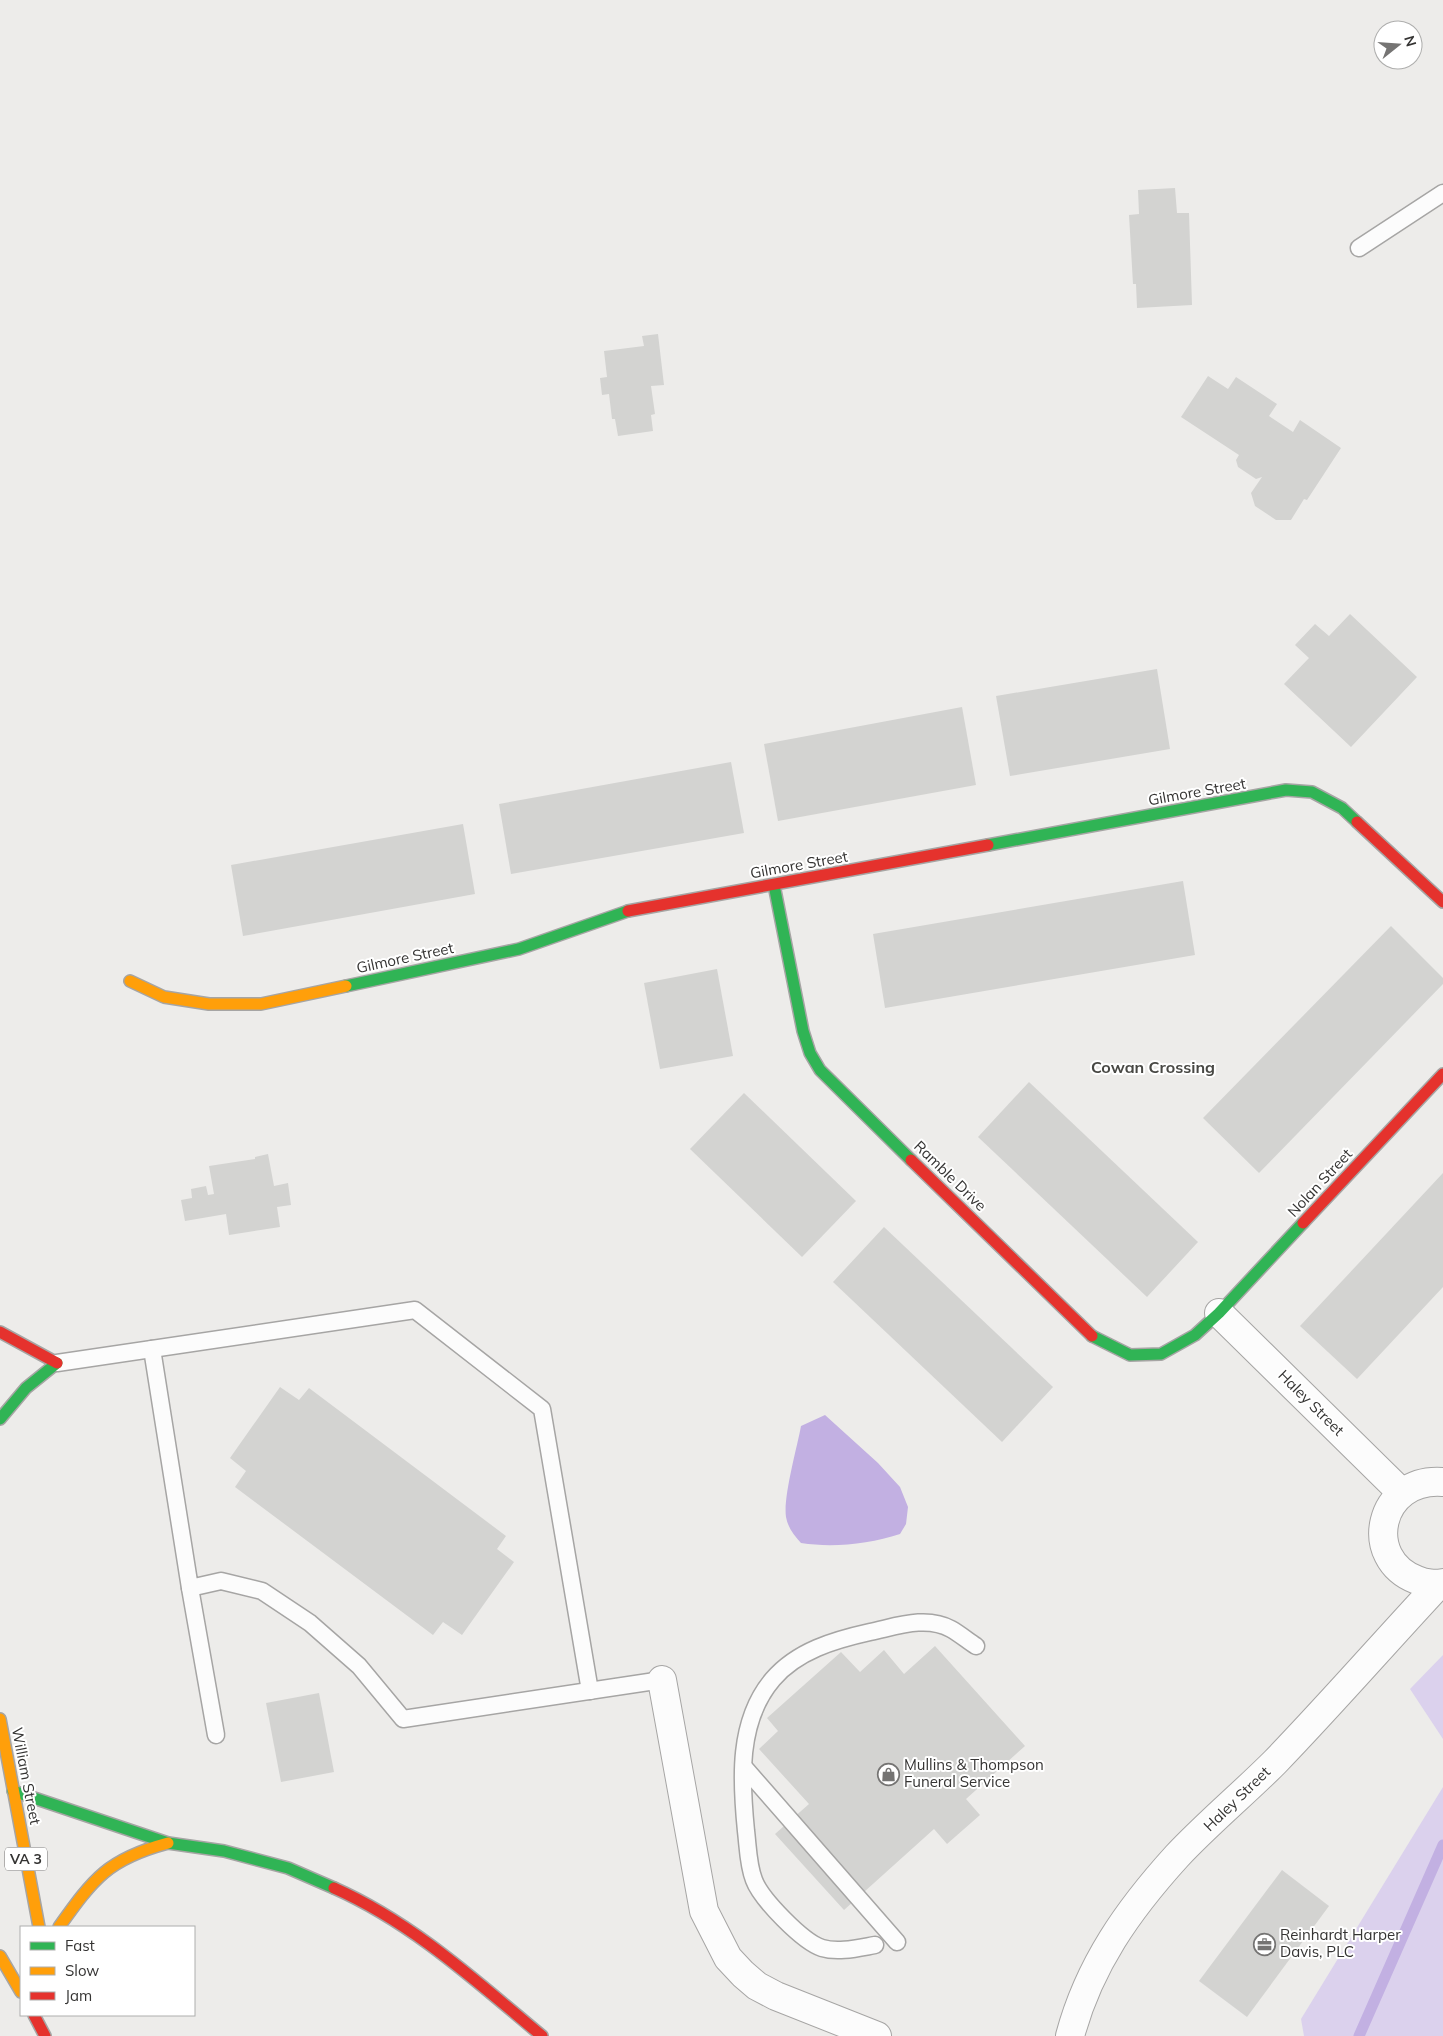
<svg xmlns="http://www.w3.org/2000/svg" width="1443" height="2036" viewBox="0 0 1443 2036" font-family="Mulish,sans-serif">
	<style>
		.green { fill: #dbd1ed }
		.water { fill: #c2b0e2 }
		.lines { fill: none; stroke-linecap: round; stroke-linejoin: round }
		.stream { stroke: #c2b0e2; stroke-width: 11 }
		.building { fill: #d3d3d1 }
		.lane-casing { stroke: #a6a5a4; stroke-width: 19 }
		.street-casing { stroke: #a6a5a4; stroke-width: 30 }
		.fast-casing { stroke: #a6a5a4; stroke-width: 14 }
		.slow-casing { stroke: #a6a5a4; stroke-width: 14 }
		.jam-casing { stroke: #a6a5a4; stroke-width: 14 }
		.lane { stroke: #fcfcfc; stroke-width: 16 }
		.street { stroke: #fcfcfc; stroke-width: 28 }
		.fast { stroke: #30b455; stroke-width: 11 }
		.slow { stroke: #ff9f0a; stroke-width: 11 }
		.jam { stroke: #e5322d; stroke-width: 11 }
		.labels { text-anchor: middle; stroke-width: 4; stroke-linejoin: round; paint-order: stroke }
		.shield { fill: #fff; stroke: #727170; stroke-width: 1 }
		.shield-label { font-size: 14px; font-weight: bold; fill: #353433 }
		.street-label { font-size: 15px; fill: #353433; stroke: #fff }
		.poi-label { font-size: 15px; fill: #353433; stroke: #fff; text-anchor: start }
		.neighbourhood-label { font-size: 16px; font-weight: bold; fill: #484844; stroke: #fff }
	</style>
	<rect width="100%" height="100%" fill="#edecea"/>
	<g class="green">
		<polygon points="1443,1655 1443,1739 1410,1689"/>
		<polygon points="1443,1787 1443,2036 1304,2036 1301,2019"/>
	</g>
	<path class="water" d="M825 1415 878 1463 900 1487 908 1507 906 1524 900 1534C869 1544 833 1548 801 1543 794 1535 788 1528 786 1517 783 1497 797 1448 801 1426Z"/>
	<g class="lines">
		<polyline class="stream" points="1359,2036 1443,1845"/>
	</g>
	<g class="building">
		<polygon points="1175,188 1177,213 1189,213 1192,305 1137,308 1136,284 1133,284 1129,215 1139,214 1138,190"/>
		<polygon points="658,334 664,385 651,386 655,414 651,415 653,431 618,436 615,419 612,419 609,394 602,395 600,378 607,377 604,351 644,346 642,336"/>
		<polygon points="1208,376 1228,389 1236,377 1277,404 1269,416 1293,432 1300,420 1341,448 1307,500 1304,499 1291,520 1276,520 1255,506 1251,493 1262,477 1256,479 1238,467 1236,460 1239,455 1181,417"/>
		<polygon points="1350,614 1417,677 1351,747 1284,684 1309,658 1295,645 1315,624 1329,636"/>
		<polygon points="1157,669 1170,749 1010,776 996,696"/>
		<polygon points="962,707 976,785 778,821 764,744"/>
		<polygon points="731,762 744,833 511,874 499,804"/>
		<polygon points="463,824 475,894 243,936 231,865"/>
		<polygon points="1183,881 1195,955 885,1008 873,934"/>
		<polygon points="1391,926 1443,978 1443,984 1259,1173 1203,1118"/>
		<polygon points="717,969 733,1056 660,1069 644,983"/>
		<polygon points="1029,1082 1198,1242 1147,1297 978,1137"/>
		<polygon points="744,1093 856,1201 802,1257 690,1149"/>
		<polygon points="268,1154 274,1186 288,1183 291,1205 277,1207 280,1227 229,1235 226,1214 185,1221 181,1200 192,1198 191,1189 206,1186 208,1195 214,1194 209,1166 255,1159 255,1157"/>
		<polygon points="1443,1173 1443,1287 1357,1379 1300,1326"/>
		<polygon points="884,1227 1053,1387 1002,1442 833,1282"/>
		<polygon points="280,1387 299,1400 309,1388 506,1536 497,1549 514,1562 462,1635 443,1622 433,1635 235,1487 246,1471 230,1458"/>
		<polygon points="935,1646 1025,1746 966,1799 980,1815 947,1844 934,1829 844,1910 775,1834 809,1804 759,1749 778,1731 767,1718 841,1652 860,1672 884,1650 904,1674"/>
		<polygon points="319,1693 334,1772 281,1782 266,1703"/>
		<polygon points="1282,1870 1329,1906 1247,2017 1199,1981"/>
	</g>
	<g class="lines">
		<defs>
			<g id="lane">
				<polyline points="1359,248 1443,193"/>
				<polyline points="152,1349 190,1588 221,1581 262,1591 310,1623 359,1666 403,1719 662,1680"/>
				<polyline points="57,1363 415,1310 542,1409 590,1691"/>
				<polyline points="190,1588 216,1735"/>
				<polyline points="744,1767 897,1942"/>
				<path d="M875 1945C858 1948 838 1953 822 1948 803 1942 761 1899 754 1880 748 1865 748 1847 746 1831 741 1781 737 1721 773 1679 797 1651 834 1640 870 1632 895 1627 926 1615 951 1629 960 1634 968 1641 976 1646"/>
			</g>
			<g id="street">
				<polyline points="1219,1313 1402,1493"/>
				<path d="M1443 1482C1378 1477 1361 1559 1417 1580 1424 1583 1435 1585 1443 1583"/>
				<polyline points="662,1680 704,1911 728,1958 743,1974 757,1986 776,1996 877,2036"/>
				<path d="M1070 2036C1089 1965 1128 1910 1177 1856 1208 1823 1243 1794 1275 1762 1331 1704 1384 1643 1439 1584"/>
			</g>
			<g id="fast">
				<polyline points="988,845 1286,790 1312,792 1342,808 1357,822"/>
				<polyline points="774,885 803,1031 810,1053 820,1070 911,1160"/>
				<polyline points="346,986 519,949 628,911"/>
				<polyline points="1092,1336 1130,1355 1161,1354 1195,1335 1219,1313 1303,1223"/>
				<polyline points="0,1419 26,1388 57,1363"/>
				<polyline points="13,1791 168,1843 224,1851 288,1868 334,1888"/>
			</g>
			<g id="slow">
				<polyline points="130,981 164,997 209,1004 261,1004 346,986"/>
				<polyline points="0,1719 39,1927"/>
				<path d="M59 1927C94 1878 108 1859 168 1843"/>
				<polyline points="0,1956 21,1992"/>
			</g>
			<g id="jam">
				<polyline points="1357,822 1443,902"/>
				<polyline points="628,911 988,845"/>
				<polyline points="911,1160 1092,1336"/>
				<polyline points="1303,1223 1443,1074"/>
				<polyline points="0,1332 57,1363"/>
				<path d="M334 1888C413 1923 476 1981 542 2036"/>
				<polyline points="34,2015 45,2036"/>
			</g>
		</defs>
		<use href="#lane" class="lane-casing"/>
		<use href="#street" class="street-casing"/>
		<use href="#fast" class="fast-casing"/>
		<use href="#slow" class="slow-casing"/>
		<use href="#jam" class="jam-casing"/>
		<use href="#lane" class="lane"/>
		<use href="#street" class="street"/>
		<use href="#fast" class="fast"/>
		<use href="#slow" class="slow"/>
		<use href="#jam" class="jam"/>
	</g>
	<defs>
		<symbol id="shop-ring" viewBox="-11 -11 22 22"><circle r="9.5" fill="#fff" stroke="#757473" stroke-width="1.5"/><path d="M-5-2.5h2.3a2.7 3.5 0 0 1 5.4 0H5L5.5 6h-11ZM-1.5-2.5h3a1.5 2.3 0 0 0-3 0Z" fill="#757473"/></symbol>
		<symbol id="office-ring" viewBox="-11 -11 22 22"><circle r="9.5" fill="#fff" stroke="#757473" stroke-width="1.5"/><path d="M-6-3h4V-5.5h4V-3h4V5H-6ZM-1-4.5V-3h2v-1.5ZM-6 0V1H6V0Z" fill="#757473"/></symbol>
	</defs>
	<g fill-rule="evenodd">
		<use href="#shop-ring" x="876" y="1762" width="25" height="25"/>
		<use href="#office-ring" x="1252" y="1932" width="25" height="25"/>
	</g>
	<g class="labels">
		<rect class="shield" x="5" y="1847.5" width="42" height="23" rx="4"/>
		<g class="shield-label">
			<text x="26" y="1864">VA 3</text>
		</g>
		<g class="street-label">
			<text transform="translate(1197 792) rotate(-10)" y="5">Gilmore Street</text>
			<text transform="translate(799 865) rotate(-10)" y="5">Gilmore Street</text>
			<text transform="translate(405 958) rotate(-12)" y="5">Gilmore Street</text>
			<text transform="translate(950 1176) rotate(44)" y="5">Ramble Drive</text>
			<text transform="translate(1320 1183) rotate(-47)" y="5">Nolan Street</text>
			<text transform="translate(1311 1403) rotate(45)" y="5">Haley Street</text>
			<text transform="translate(26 1776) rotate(79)" y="5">William Street</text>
			<text transform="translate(1237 1799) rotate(-44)" y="5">Haley Street</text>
		</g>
		<g class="poi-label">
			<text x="904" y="1770">Mullins &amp; Thompson<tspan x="904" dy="17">Funeral Service</tspan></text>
			<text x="1280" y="1940">Reinhardt Harper<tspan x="1280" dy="17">Davis, PLC</tspan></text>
		</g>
		<g class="neighbourhood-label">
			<text x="1153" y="1073">Cowan Crossing</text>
		</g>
	</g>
	<rect x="20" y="1926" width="175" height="90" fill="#ffffff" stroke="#aeaead"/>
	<rect x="30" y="1942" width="25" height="8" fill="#30b455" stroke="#aeaead"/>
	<text x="65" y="1951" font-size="15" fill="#353433">Fast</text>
	<rect x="30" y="1967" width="25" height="8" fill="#ff9f0a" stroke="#aeaead"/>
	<text x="65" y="1976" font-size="15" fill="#353433">Slow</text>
	<rect x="30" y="1992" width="25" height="8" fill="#e5322d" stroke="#aeaead"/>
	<text x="65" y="2001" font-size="15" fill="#353433">Jam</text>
	<g transform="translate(1398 45) rotate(73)"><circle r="24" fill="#ffffff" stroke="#aeaead"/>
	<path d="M0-4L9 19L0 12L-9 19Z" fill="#757473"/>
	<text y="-8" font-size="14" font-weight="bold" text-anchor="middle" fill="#353433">N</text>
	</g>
</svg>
